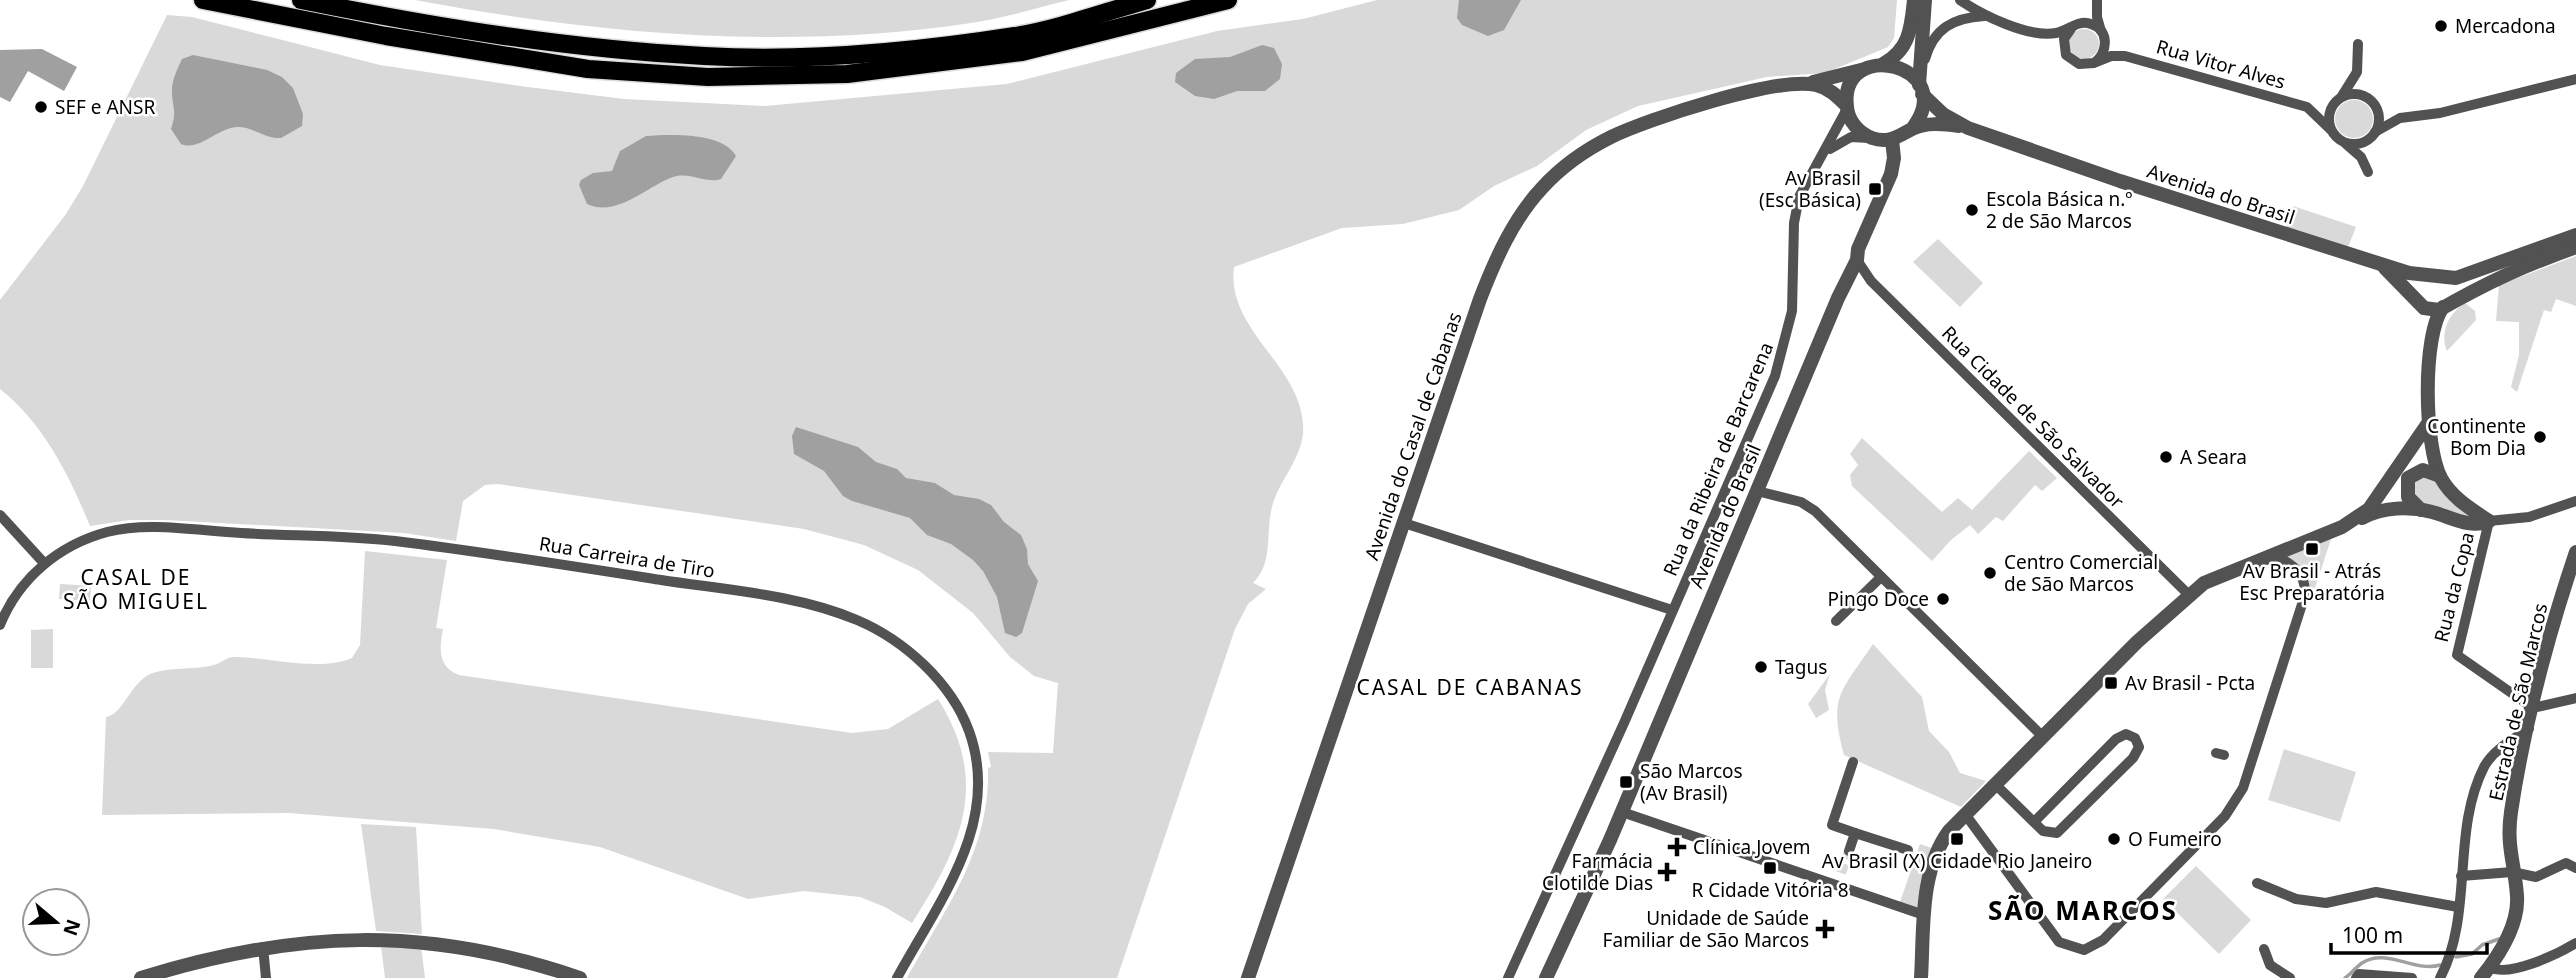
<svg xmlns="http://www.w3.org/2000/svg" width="2576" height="978" viewBox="0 0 2576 978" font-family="'Noto Sans',sans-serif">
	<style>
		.green { fill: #d9d9d9 }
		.water { fill: #a0a0a0 }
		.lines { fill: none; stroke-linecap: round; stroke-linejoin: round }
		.stream { stroke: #a0a0a0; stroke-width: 3.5 }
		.minor-tunnel { stroke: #d9d9d9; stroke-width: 10; stroke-dasharray: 10 5; stroke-linecap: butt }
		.primary-casing { stroke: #dbdbdb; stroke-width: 21 }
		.minor { stroke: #525252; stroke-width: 10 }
		.tertiary { stroke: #525252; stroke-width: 14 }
		.primary { stroke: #000; stroke-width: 18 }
		.poi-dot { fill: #000; stroke: #fff; stroke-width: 2.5 }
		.labels { text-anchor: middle; stroke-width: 5; stroke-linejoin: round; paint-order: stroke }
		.poi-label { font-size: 19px; fill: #000; stroke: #fff; text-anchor: start }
		.street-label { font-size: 19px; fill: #000; stroke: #fff }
		.neighbourhood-label { font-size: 21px; letter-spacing: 2px; fill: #000; stroke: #fff }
		.district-label { font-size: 26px; font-weight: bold; letter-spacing: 2px; fill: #000; stroke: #fff }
	</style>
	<rect width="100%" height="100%" fill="#fff"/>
	<g class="green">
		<path d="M415 0H1069C1037 8 1004 18 971 23 786 51 597 34 415 0Z"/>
		<path d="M1377 0H1897L1894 38 1888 47 1825 73 1767 77 1638 106 1586 130 1537 166 1494 186 1459 210 1403 224 1342 228 1234 267C1226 329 1299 364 1303 424 1306 455 1279 479 1272 507 1265 534 1274 562 1253 583L1266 589 1248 604 1235 629 1117 978H907C946 907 990 851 988 768L991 767 988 752 1053 753 1058 683 1034 676 1010 657 973 613 918 570 864 545 804 529 498 484 485 485 463 501 456 541 404 533 165 520H129L90 526C69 475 44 424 0 389V300L66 214 83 186 167 15 192 17 380 65 520 86 624 99 765 106 1007 84 1217 31 1303 19Z"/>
		<circle cx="2084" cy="44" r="15"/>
		<circle cx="2354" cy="119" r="19"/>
		<polygon points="2293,206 2356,227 2348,247 2286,227"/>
		<polygon points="1938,239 1983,283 1960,307 1913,262"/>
		<polygon points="2576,256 2576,306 2556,299 2551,312 2544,310 2517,392 2511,387 2519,355 2519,322 2496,321 2499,285"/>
		<path d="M2465 303 2475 311 2476 320 2447 351C2439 333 2449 313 2465 303Z"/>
		<polygon points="1862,438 1942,512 1958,498 1972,510 2029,451 2057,478 2042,491 2035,485 2003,521 1996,517 1978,534 1970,525 1951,540 1932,561 1852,486 1850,475 1858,465 1850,454"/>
		<polygon points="2429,475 2482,519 2456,516 2411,499 2411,479"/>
		<polygon points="2334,530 2312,597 2305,595 2304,580 2272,555"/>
		<path d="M365 551 447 560 436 628 443 629C439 649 438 667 459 675L852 733 888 729 938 699C991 783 961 847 912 923L885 907 860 897 804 891 748 899 600 847 494 829 289 813 102 815 106 717C124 715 131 678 156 672 175 667 195 670 214 665 221 663 227 657 234 657 268 657 321 672 352 658L360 645Z"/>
		<polygon points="60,584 91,586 90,601 59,599"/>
		<polygon points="53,629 53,668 31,668 31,630"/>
		<path d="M1873 644 1922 697 1929 731 1949 752 1960 773 1986 781 1961 807 1844 755C1828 696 1841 692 1873 644Z"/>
		<polygon points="1830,674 1825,690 1829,710 1816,718 1808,704"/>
		<polygon points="2284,749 2356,772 2340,822 2268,800"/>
		<polygon points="361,824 416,827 422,934 376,931"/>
		<polygon points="1920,844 1935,849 1925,911 1900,902"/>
		<polygon points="2196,866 2251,920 2219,954 2163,899"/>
		<polygon points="381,946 421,946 425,978 385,978"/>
	</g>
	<g class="water">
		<polygon points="1459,0 1521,0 1504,30 1488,36 1462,25 1457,18"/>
		<polygon points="1262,45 1274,48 1282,64 1280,79 1265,91 1237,91 1214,99 1195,96 1175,82 1176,73 1195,59 1230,57"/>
		<polygon points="42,49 77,67 64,91 28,71 10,102 0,97 0,50"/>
		<path d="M193 55 267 70 282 77 293 88 303 114 302 126 281 138C266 139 253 127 238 127 218 127 199 152 181 144L171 129C177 111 173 110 172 94 171 81 177 70 182 59Z"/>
		<path d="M646 136C671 134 723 132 736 156L721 179C705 184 690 171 673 177 647 186 617 218 587 204L579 185 581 180 593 173 612 171 620 151Z"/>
		<polygon points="796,427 858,447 876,462 897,469 906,478 935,483 954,495 979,499 991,505 1004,522 1021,535 1027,549 1028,564 1038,581 1022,633 1016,637 1005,633 997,597 983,571 973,560 951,544 927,535 910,518 852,501 843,496 824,471 794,454 792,436"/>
	</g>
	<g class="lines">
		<g class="stream">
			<polyline points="2456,957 2472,954 2482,945 2499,939"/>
			<path d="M2345 978C2351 974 2356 967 2362 963 2386 947 2415 973 2440 965"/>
		</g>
		<polyline class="minor-tunnel" points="1841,873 1849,851"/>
		<defs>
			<g id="primary">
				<polyline points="203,0 386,36 588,69 708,77 847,74 1022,52 1228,0"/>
				<path d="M301 0C434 27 568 49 704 56 807 62 913 52 1015 36 1059 29 1104 12 1147 0"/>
			</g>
		</defs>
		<use href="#primary" class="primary-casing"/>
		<g class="minor">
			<path d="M1960 0C1982 15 2028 38 2056 33 2068 31 2078 19 2091 24 2110 30 2108 53 2094 63L2079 64 2066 55 2064 39 2073 26"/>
			<polyline points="2097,0 2097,17 2101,31"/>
			<path d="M1925 59C1934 28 1953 18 1984 16"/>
			<polyline points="2096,62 2111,56 2125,56 2307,107 2331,130"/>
			<circle cx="2354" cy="119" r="25"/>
			<polyline points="2342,96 2357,72 2358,44"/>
			<polyline points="2375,132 2400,118 2440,113 2576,79"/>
			<polyline points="2346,144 2361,157 2368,172"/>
			<polyline points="1830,149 1851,137 1869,138"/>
			<polyline points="1857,260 1871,281 2189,595"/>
			<polyline points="1757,491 1801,502 1815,511 2041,735"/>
			<polyline points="2576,501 2529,517 2489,521 2457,655 2533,708 2576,698"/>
			<polyline points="0,515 44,563"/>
			<polyline points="1404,523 1672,610"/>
			<polyline points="1836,621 1881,577"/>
			<path d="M0 625C19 578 59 545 107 532 149 521 199 531 241 533 292 536 344 535 395 541 484 552 572 566 661 580 726 590 795 594 857 620 904 640 951 682 969 731 1002 822 939 901 897 978"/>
			<polyline points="2216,753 2224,755"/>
			<polyline points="1995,784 2043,831 2057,833 2133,758 2139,747 2135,738 2126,734 2116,739 2034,822"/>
			<polyline points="1622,812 1924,915"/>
			<path d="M1965 814 2059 942 2084 950 2103 940 2225 816 2243 788 2305 595C2306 573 2292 562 2272 555"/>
			<polyline points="1855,833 1908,850"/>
			<polyline points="1849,851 1855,833 1832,825 1853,762"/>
			<polyline points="2461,876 2512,872 2536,877 2566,863 2576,868"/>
			<polyline points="2257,883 2296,899 2326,903 2376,892 2458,907"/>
			<polyline points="263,947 266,978"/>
			<polyline points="2264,949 2270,965 2290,978"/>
			<path d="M2490 967C2508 978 2558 954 2576 943"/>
			<polyline points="1508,978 1624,723 1775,376 1792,311 1794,223 1799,197 1847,109"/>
			<polyline points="2356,978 2359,974 2412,978"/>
			<path d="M2440 978C2474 914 2451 832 2484 767 2493 750 2513 739 2529 729"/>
		</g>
		<g class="tertiary">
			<path d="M1883 64C1910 49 1911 28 1914 0"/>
			<polyline points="1813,82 1861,70"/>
			<polyline points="1919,85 1925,0"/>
			<polyline points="1922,94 1943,114 1968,128 2120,181 2409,273 2456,278 2576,235"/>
			<path d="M1912 129C1962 64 1838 36 1847 107 1848 121 1859 133 1872 138 1889 144 1898 136 1912 129 1926 122 1944 124 1959 126"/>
			<path d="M2385 268 2424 308 2439 310C2488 282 2523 266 2576 247"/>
			<path d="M2443 307C2422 335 2424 446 2441 478 2452 498 2471 509 2489 521"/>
			<polyline points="2421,510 2408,497 2408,478 2423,470 2440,476"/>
			<path d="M2362 518C2383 507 2409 506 2432 512 2451 517 2470 529 2489 521"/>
			<path d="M141 978C296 930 425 925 580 978"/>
			<path d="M1248 978 1480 299C1495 260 1513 219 1542 188 1561 167 1585 150 1611 137 1648 119 1778 76 1816 85 1829 88 1837 96 1846 105"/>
			<polyline points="1546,978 1610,840 1838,298 1857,260 1858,249 1891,174 1894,158 1892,140"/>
			<path d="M1921 978C1924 930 1919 872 1949 831L2137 642 2204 583 2342 527 2369 509 2429 422"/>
			<path d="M2481 978C2498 957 2519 925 2517 896 2515 864 2506 847 2511 812 2524 725 2548 635 2576 552"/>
		</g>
		<use href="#primary" class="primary"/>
	</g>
	<g class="poi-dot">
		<circle cx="2441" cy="26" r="7"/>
		<circle cx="41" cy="107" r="7"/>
		<rect x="1868" y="182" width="14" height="14" rx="3.5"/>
		<circle cx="1972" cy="210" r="7"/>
		<circle cx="2540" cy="437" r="7"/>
		<circle cx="2166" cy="457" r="7"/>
		<rect x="2305" y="542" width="14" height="14" rx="3.5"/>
		<circle cx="1990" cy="573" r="7"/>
		<circle cx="1943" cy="599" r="7"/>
		<circle cx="1761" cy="667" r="7"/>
		<rect x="2104" y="676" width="14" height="14" rx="3.5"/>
		<rect x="1619" y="775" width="14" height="14" rx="3.5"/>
		<rect x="1950" y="832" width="14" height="14" rx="3.5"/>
		<circle cx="2114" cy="839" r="7"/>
		<path d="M1673.5 836.5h7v7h7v7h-7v7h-7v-7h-7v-7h7z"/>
		<rect x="1763" y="861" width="14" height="14" rx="3.5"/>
		<path d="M1663.5 861.5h7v7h7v7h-7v7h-7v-7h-7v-7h7z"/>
		<path d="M1821.5 918.5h7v7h7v7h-7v7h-7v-7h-7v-7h7z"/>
	</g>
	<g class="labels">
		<g class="poi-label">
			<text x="2455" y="33">Mercadona</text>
			<text x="55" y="114">SEF e ANSR</text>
			<text x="1861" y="185" text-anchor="end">Av Brasil<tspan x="1861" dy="22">(Esc Básica)</tspan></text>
			<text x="1986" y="206">Escola Básica n.º<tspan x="1986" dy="22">2 de São Marcos</tspan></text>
			<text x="2526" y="433" text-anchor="end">Continente<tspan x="2526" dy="22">Bom Dia</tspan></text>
			<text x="2180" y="464">A Seara</text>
			<text x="2004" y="569">Centro Comercial<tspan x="2004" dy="22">de São Marcos</tspan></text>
			<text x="2312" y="578" text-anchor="middle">Av Brasil - Atrás<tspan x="2312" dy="22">Esc Preparatória</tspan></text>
			<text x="1929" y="606" text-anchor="end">Pingo Doce</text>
			<text x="1775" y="674">Tagus</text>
			<text x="2125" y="690">Av Brasil - Pcta</text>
			<text x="1640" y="778">São Marcos<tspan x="1640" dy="22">(Av Brasil)</tspan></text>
			<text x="2128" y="846">O Fumeiro</text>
			<text x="1693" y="854">Clínica Jovem</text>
			<text x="1653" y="868" text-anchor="end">Farmácia<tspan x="1653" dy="22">Clotilde Dias</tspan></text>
			<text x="1957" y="868" text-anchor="middle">Av Brasil (X) Cidade Rio Janeiro</text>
			<text x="1770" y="897" text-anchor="middle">R Cidade Vitória 8</text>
			<text x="1809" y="925" text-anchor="end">Unidade de Saúde<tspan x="1809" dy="22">Familiar de São Marcos</tspan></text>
		</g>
		<g class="street-label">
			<text transform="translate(2221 64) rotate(16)" y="7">Rua Vitor Alves</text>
			<text transform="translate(2221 194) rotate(18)" y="7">Avenida do Brasil</text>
			<text transform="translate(2033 417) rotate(45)" y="7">Rua Cidade de São Salvador</text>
			<text transform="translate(1413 436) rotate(-71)" y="7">Avenida do Casal de Cabanas</text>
			<text transform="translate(1718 459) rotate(-67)" y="7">Rua da Ribeira de Barcarena</text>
			<text transform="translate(1725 516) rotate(-67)" y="7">Avenida do Brasil</text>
			<text transform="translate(627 557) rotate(9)" y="7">Rua Carreira de Tiro</text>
			<text transform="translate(2454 587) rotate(-76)" y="7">Rua da Copa</text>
			<text transform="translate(2518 702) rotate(-77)" y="7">Estrada de São Marcos</text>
		</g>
		<g class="neighbourhood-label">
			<text x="136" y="585">CASAL DE<tspan x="136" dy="24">SÃO MIGUEL</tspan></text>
			<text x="1470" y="695">CASAL DE CABANAS</text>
		</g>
		<g class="district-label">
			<text x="2083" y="920">SÃO MARCOS</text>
		</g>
	</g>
	<g transform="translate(56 922) rotate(109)"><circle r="33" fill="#ffffff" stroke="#999999" stroke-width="2"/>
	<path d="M0-5L12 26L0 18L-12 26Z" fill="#000000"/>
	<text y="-10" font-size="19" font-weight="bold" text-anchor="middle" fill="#000000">N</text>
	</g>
	<path d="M2331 943v10h156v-10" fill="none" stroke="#000000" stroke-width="3.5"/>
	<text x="2342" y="943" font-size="21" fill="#000000" stroke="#ffffff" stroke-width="5" paint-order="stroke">100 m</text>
</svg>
